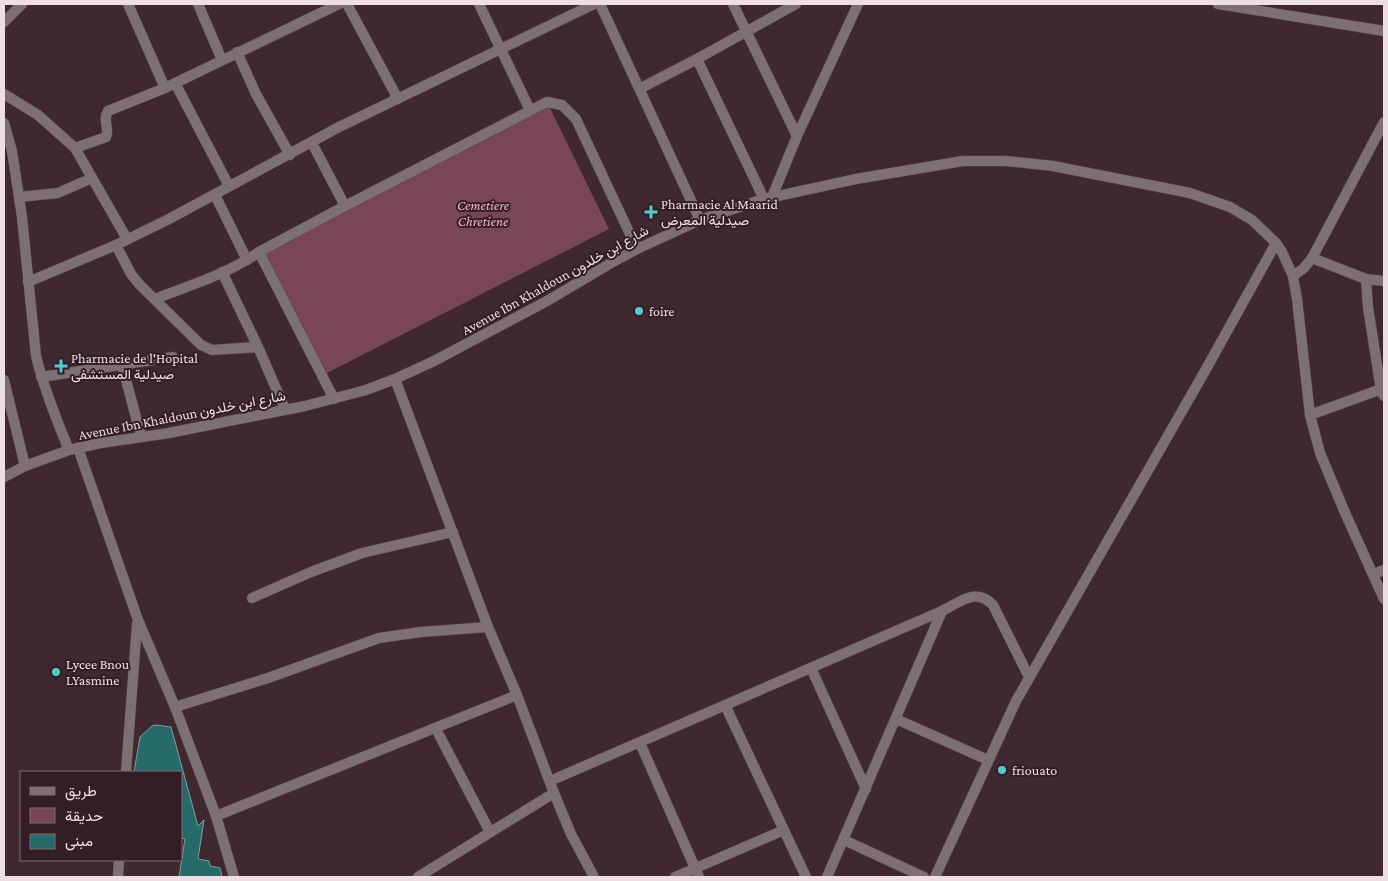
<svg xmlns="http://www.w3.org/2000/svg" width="1388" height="881" viewBox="0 0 1388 881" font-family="'Crimson Pro',Vazirmatn,serif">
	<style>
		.green { fill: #794559 }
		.building { fill: #276a6a; stroke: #7e9f9f }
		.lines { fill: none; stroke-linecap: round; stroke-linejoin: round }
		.minor-casing { stroke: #5b454d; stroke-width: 11 }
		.tertiary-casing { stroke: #5b454d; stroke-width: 11 }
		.minor { stroke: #7d7074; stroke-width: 10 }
		.tertiary { stroke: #7d7074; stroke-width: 10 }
		.poi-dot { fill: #52cdcd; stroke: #341e26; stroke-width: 2 }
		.labels { text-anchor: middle; stroke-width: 4; stroke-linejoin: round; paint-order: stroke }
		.poi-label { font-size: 14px; fill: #eedfe4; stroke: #341e26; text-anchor: start }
		.park-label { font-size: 14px; font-style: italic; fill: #f7b3cb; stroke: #341e26 }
		.street-label { font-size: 14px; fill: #eedfe4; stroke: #341e26 }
	</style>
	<rect width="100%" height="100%" fill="#3f2830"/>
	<polygon class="green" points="546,100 609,229 327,373 261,247"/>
	<polygon class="building" points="156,725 171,727 198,826 204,820 198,859 209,861 210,866 220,868 222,877 179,877 185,839 181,838 181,772 134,772 140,737 152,726"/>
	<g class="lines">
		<defs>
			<g id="minor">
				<polyline points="128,4 165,88"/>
				<polyline points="198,4 222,60"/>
				<polyline points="347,4 398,99"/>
				<polyline points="479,4 530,110"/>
				<polyline points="600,4 700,220"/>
				<polyline points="733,4 797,136"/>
				<polyline points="1218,4 1384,31"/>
				<polyline points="4,22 22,4"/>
				<polyline points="237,52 256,94 290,155"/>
				<polyline points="697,59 764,199"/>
				<polyline points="175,83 229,186"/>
				<polyline points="641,88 697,59 796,4"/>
				<polyline points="4,94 38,115 75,148 127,239"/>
				<path d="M4 123 12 151 22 217 36 356C44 389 56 419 69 450"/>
				<polyline points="312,143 345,206"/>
				<path d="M75 148 106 137C110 128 102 120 108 111L165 88 339 4"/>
				<polyline points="215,195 247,260"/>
				<polyline points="19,197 58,193 92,178"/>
				<polyline points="772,197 797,136 858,4"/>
				<polyline points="116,245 131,274 140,285 201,345 212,350 258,347"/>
				<polyline points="259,252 334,399"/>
				<polyline points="1312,258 1366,279 1368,307 1381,390 1384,396"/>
				<polyline points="222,272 258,347 285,409"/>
				<polyline points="1293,276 1304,268 1312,258 1384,122"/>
				<polyline points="1366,279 1384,281"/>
				<polyline points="28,282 116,245 169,219 339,127 594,4"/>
				<path d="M155 299C190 285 228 274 259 252L345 206 547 102 562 105 576 119 637 249"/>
				<polyline points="122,365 141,436"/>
				<polyline points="41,377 173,357"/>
				<polyline points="395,379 488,627 517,695 554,793 571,834 594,877"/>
				<polyline points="4,380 25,466"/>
				<polyline points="1310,415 1384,388"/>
				<polyline points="78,448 138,620 175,707 216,816 234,877"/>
				<polyline points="1374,574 1384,570"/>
				<polyline points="252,598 311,572 362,553 453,532"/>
				<polyline points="811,668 866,789"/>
				<polyline points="725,705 806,877"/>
				<polyline points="175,707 268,678 379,638 421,632 488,627"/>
				<polyline points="896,719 988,760"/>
				<polyline points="436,729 490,832"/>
				<polyline points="640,743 699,877"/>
				<polyline points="126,772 137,624"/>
				<path d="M550 781 942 611C960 602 976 587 993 605L1029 677"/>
				<polyline points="216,816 517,695"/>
				<polyline points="844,840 924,877"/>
				<polyline points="118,877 119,860"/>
				<polyline points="418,877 554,793"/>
				<polyline points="675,877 784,830"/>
				<polyline points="827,877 942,611"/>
				<polyline points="935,877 1016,701 1205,371 1276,243"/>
			</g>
			<polyline id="tertiary" points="4,477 25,466 69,450 101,443 169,433 305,406 366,390 395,379 434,361 547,301 611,263 637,249 700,220 727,211 764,199 856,179 963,161 1006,161 1053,166 1190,193 1230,207 1252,220 1276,243 1282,252 1293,276 1297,299 1310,415 1320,453 1346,515 1384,599"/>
		</defs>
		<use href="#minor" class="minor-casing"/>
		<use href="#tertiary" class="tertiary-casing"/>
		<use href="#minor" class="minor"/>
		<use href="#tertiary" class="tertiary"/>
	</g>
	<g class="poi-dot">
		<path d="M648.5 204.5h5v5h5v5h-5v5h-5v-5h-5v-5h5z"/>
		<circle cx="639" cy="311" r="5"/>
		<path d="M58.5 358.5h5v5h5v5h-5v5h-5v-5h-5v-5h5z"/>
		<circle cx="56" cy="672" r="5"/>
		<circle cx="1002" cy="770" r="5"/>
	</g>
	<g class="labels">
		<g class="poi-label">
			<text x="661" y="209">Pharmacie Al Maarid<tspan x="661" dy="16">صيدلية المعرض</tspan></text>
			<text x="649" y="316">foire</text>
			<text x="71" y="363">Pharmacie de l'Hopital<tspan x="71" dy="16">صيدلية المستشفى</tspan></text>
			<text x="66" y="669">Lycee Bnou<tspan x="66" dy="16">LYasmine</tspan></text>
			<text x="1012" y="775">friouato</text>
		</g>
		<g class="park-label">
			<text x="483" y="210">Cemetiere<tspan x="483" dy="16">Chretiene</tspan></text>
		</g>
		<g class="street-label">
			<text transform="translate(555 280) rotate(-29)" y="5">Avenue Ibn Khaldoun شارع ابن خلدون</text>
			<text transform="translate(182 415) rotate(-11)" y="5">Avenue Ibn Khaldoun شارع ابن خلدون</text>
		</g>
	</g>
	<rect width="1388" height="881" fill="none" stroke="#eedfe4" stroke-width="10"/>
	<rect x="20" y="771" width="162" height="90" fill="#341e26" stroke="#7e6b72"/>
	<rect x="30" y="787" width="25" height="8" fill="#7d7074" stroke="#7e6b72"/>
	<text x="65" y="796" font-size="15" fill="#eedfe4">طريق</text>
	<rect x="30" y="808" width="25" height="15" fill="#794559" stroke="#7e6b72"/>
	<text x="65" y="821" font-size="15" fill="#eedfe4">حديقة</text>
	<rect x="30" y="834" width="25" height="15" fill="#276a6a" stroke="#7e6b72"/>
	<text x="65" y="846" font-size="15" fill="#eedfe4">مبنى</text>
</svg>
